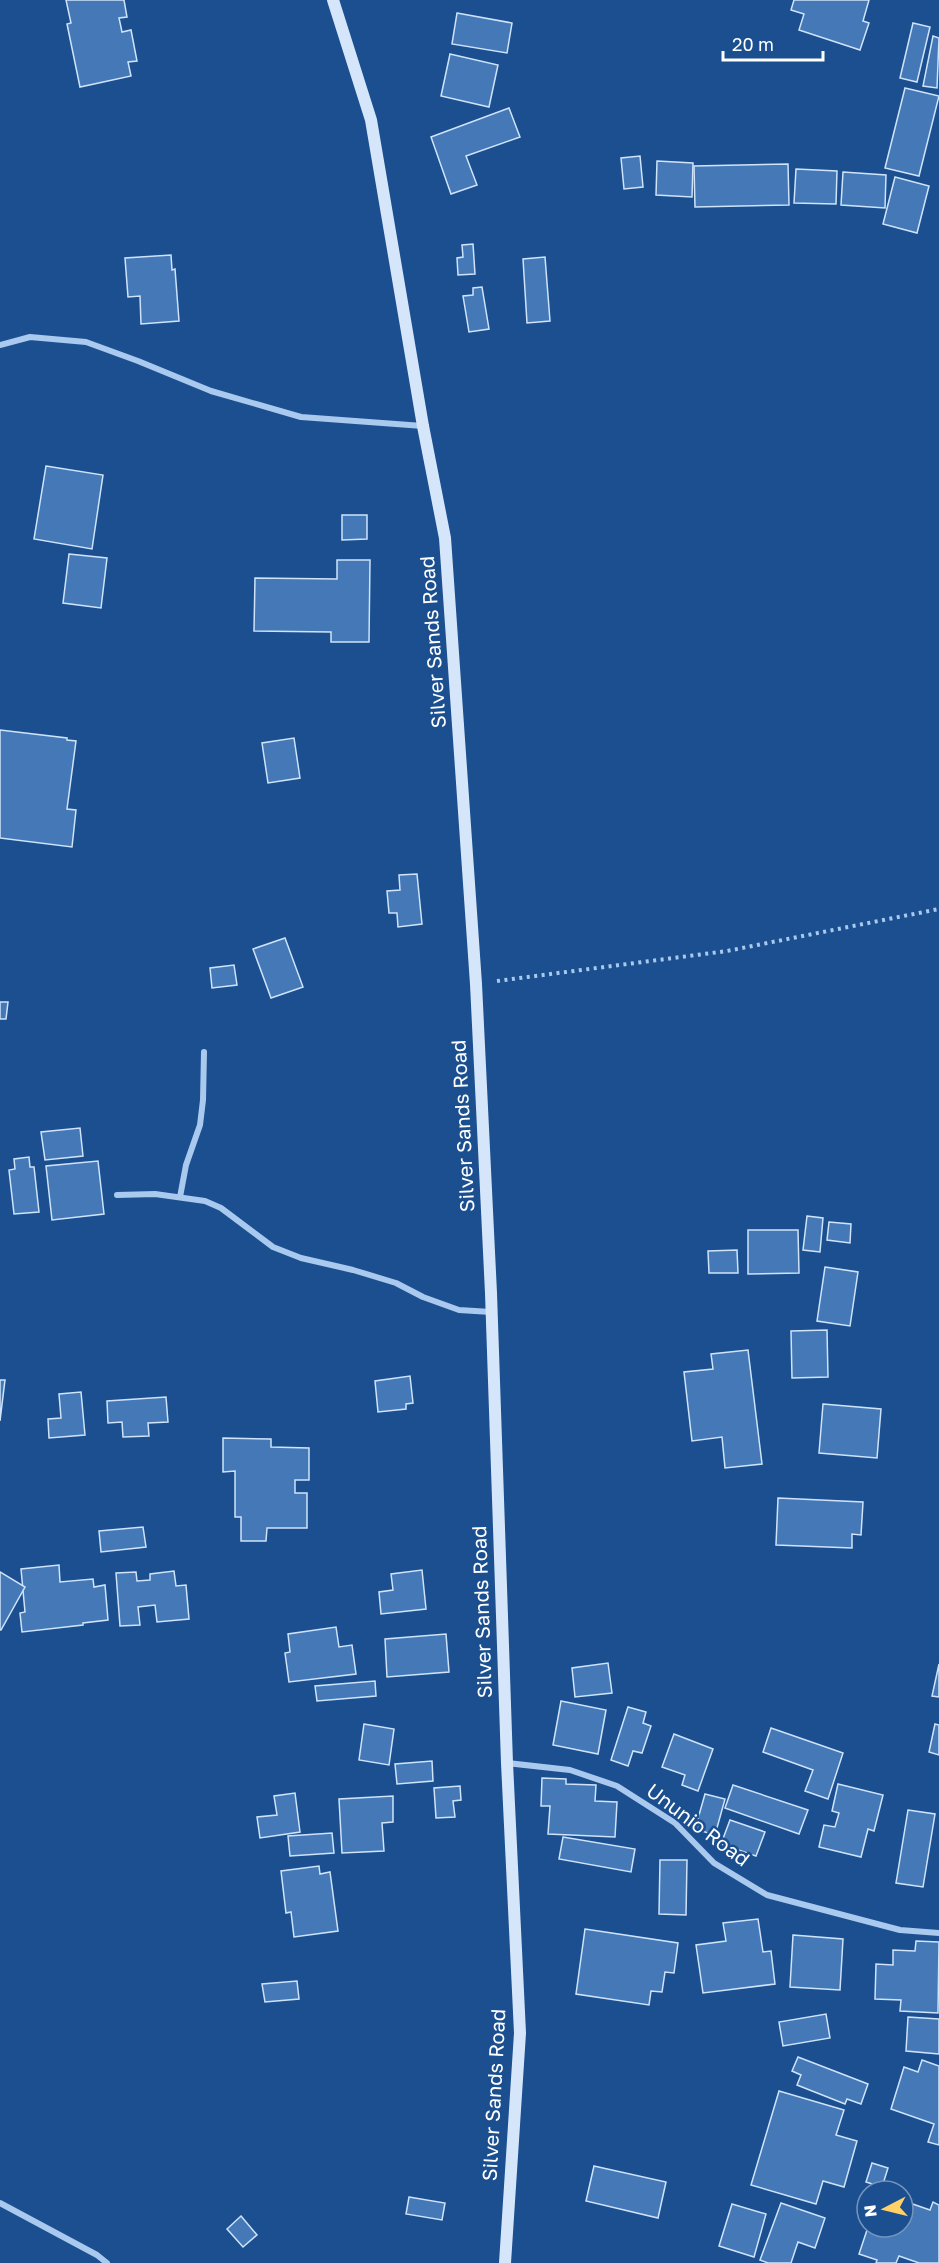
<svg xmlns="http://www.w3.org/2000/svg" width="939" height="2263" viewBox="0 0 939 2263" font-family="'Golos Text',sans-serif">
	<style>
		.building { fill: #4478b7; stroke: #cfe3fa; stroke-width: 1.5 }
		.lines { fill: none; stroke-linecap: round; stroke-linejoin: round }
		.path { stroke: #a9c9ee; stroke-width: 4; stroke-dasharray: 3 4.5; stroke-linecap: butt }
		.street { stroke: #a9c9ee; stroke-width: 6 }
		.secondary { stroke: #d6e6fa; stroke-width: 12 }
		.labels { text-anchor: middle; stroke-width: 5; stroke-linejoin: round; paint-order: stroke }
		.street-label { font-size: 20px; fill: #fff; stroke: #1b4f8f }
	</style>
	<rect width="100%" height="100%" fill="#1b4f8f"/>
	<g class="building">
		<polygon points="66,0 124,0 127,17 119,18 122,32 131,30 137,61 128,62 131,76 80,87 67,24 71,23"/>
		<polygon points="794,0 869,0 863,21 869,23 860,50 799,30 804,14 791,10"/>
		<polygon points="457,13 512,23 507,53 452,44"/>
		<polygon points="913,23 930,27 917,82 900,78"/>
		<polygon points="933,36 939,38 937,88 923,86"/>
		<polygon points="450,54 498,65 489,107 441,96"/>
		<polygon points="905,88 939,96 919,176 885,168"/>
		<polygon points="509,108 520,137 466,156 477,185 451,194 431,137"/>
		<polygon points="640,156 643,187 624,189 621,158"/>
		<polygon points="657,161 693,163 692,197 656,195"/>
		<polygon points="788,164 789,205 695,207 694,166"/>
		<polygon points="796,169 837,171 836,204 794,203"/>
		<polygon points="843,172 886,175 885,208 841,205"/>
		<polygon points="895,177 929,186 917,233 883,224"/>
		<polygon points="473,244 475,274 458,275 457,258 463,257 462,245"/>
		<polygon points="171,255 172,270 175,269 179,321 141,324 140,296 128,297 125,258"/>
		<polygon points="545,257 550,321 527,323 523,259"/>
		<polygon points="482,287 489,329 469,332 463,296 473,295 473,288"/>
		<polygon points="46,466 103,475 92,549 34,539"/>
		<polygon points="342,515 367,515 367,539 342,540"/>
		<polygon points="69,554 107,558 101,608 63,603"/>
		<polygon points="337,560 370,560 369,642 331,642 331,632 254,631 255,578 337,579"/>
		<polygon points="0,730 67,738 67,740 76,741 67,809 76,810 72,847 0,838"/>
		<polygon points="294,738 300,778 268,783 262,743"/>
		<polygon points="417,874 422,924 398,927 397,913 389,913 387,891 400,890 399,875"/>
		<polygon points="285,938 303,987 271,998 253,949"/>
		<polygon points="234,965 237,985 212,988 210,968"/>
		<polygon points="0,1002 8,1002 6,1019 0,1019"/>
		<polygon points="80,1128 83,1156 45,1160 41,1132"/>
		<polygon points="29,1157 30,1167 34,1167 39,1212 14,1214 9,1170 15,1169 14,1159"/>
		<polygon points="98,1161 104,1214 52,1220 46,1166"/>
		<polygon points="807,1216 823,1218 820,1252 803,1250"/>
		<polygon points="829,1222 851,1224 850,1243 827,1240"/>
		<polygon points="748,1230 798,1230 799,1273 748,1274"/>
		<polygon points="737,1250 738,1273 709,1273 708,1251"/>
		<polygon points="825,1267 858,1272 850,1326 817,1321"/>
		<polygon points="827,1330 828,1377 792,1378 791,1331"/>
		<polygon points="748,1350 762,1464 725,1468 722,1437 692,1441 684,1372 713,1369 711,1354"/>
		<polygon points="410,1376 413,1403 406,1404 406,1409 378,1412 375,1381"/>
		<polygon points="0,1380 5,1380 0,1421"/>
		<polygon points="81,1392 85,1435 49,1438 48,1419 61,1418 59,1394"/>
		<polygon points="166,1397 168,1422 148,1423 149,1436 123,1437 122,1422 108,1423 107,1401"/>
		<polygon points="823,1404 881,1409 877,1458 819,1453"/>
		<polygon points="223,1438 271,1439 271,1447 309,1448 309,1480 295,1480 295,1493 307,1493 307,1528 267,1528 266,1541 241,1541 241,1517 235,1517 235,1471 223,1472"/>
		<polygon points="778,1498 863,1502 861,1535 852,1534 852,1548 776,1545"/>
		<polygon points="143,1527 146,1547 101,1552 99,1531"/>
		<polygon points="59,1565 60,1582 93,1579 94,1587 105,1585 108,1620 83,1623 83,1625 22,1632 20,1613 25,1612 21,1569"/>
		<polygon points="422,1570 426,1609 381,1614 379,1592 393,1590 391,1574"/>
		<polygon points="174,1571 176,1586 186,1585 189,1619 157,1622 155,1605 138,1607 140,1625 120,1626 116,1573 136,1572 137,1581 150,1580 150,1574"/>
		<polygon points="0,1572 25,1587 1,1630 0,1630"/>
		<polygon points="336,1627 339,1647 352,1645 356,1674 289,1682 285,1653 290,1652 288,1634"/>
		<polygon points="446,1634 449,1672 387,1677 385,1639"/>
		<polygon points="608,1663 612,1693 575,1697 572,1668"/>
		<polygon points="939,1664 939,1697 932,1696"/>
		<polygon points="375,1681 376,1696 317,1701 315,1686"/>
		<polygon points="561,1701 606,1710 598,1754 553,1745"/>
		<polygon points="628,1707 646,1712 643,1723 651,1726 642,1753 633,1751 628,1766 611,1760"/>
		<polygon points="364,1724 394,1729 389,1765 359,1760"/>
		<polygon points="935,1724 939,1725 939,1755 929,1752"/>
		<polygon points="771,1728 843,1753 828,1799 805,1791 813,1770 763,1752"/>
		<polygon points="674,1734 713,1749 698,1791 682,1785 685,1775 662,1767"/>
		<polygon points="432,1761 433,1781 397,1784 395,1764"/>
		<polygon points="542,1778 566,1779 566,1784 596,1785 595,1801 617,1802 615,1837 548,1834 550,1806 541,1806"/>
		<polygon points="838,1784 883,1795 874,1831 868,1829 861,1857 819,1847 824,1825 835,1827 839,1813 832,1811"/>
		<polygon points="733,1785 808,1810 799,1834 725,1808"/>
		<polygon points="460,1786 461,1800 453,1801 455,1817 436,1818 434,1788"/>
		<polygon points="295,1793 300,1832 260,1838 257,1817 277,1815 274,1796"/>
		<polygon points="705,1794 725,1799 715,1835 695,1829"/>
		<polygon points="393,1796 393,1822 382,1823 384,1851 342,1853 339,1799"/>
		<polygon points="908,1810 935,1814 923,1887 896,1883"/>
		<polygon points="730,1820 765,1832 756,1856 721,1844"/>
		<polygon points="332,1833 334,1853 290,1856 288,1836"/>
		<polygon points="563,1837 635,1849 631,1872 559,1859"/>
		<polygon points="660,1860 687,1860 686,1915 659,1914"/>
		<polygon points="319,1866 320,1874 330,1872 338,1931 294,1937 291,1912 286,1913 281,1871"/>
		<polygon points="758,1919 763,1952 771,1951 775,1984 703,1993 696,1945 726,1941 723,1923"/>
		<polygon points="585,1929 678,1943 674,1973 665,1972 662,1992 651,1991 649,2005 576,1994"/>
		<polygon points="793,1935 843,1939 840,1990 790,1987"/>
		<polygon points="916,1941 939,1942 938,2013 900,2011 901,2000 875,1999 876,1964 893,1965 893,1950 915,1951"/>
		<polygon points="297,1981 299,1999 265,2002 262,1984"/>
		<polygon points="826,2014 830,2038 783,2046 779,2022"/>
		<polygon points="908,2017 939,2019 939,2054 906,2051"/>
		<polygon points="798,2057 868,2084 861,2104 847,2099 845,2104 797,2085 801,2075 792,2071"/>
		<polygon points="922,2060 939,2066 939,2145 928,2142 934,2124 891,2109 904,2067 918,2072"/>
		<polygon points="779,2091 844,2110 836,2135 857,2141 844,2187 823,2181 816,2204 751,2185"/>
		<polygon points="872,2163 888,2168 882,2187 866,2182"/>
		<polygon points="594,2166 666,2182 658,2218 586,2201"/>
		<polygon points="409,2197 445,2203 442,2220 406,2214"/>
		<polygon points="904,2201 930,2210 933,2202 939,2205 939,2263 919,2263 899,2256 896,2263 876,2263 877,2260 859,2254 868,2227 903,2227"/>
		<polygon points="781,2203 825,2218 815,2248 798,2242 791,2263 768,2263 760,2260"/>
		<polygon points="732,2204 766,2214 754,2257 719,2246"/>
		<polygon points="241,2216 257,2235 243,2247 227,2229"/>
	</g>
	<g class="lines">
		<polyline class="path" points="497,981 727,951 939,909"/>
		<g class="street">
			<polyline points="0,345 30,337 86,342 138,361 211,391 301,417 423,426"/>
			<polyline points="117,1195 155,1194 205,1201 221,1208 273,1247 301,1258 353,1270 396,1283 423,1297 459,1310 491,1312"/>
			<polyline points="180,1197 186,1165 200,1125 203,1100 204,1052"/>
			<polyline points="507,1763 570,1770 617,1786 675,1823 714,1863 767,1895 900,1930 939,1933"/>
			<polyline points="0,2203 97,2255 107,2263"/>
		</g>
		<polyline class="secondary" points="333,0 371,120 423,426 445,538 476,984 491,1293 507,1763 520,2033 505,2263"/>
	</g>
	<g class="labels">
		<g class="street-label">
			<text transform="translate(433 642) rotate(-94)" y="7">Silver Sands Road</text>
			<text transform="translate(463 1126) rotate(-93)" y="7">Silver Sands Road</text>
			<text transform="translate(482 1612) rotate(-92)" y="7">Silver Sands Road</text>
			<text transform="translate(698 1825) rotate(37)" y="7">Ununio Road</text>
			<text transform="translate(494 2095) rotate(-87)" y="7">Silver Sands Road</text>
		</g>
	</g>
	<g transform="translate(885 2209) rotate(263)"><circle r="28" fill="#1b4f8f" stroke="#7695bc" stroke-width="1.5"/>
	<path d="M0-4.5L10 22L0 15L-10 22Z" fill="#ffd166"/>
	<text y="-9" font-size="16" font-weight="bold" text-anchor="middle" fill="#ffffff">N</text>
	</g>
	<path d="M723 51v9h100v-9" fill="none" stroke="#ffffff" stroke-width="3"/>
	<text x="732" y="51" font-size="18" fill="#ffffff" stroke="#1b4f8f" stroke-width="4.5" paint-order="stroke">20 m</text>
</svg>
